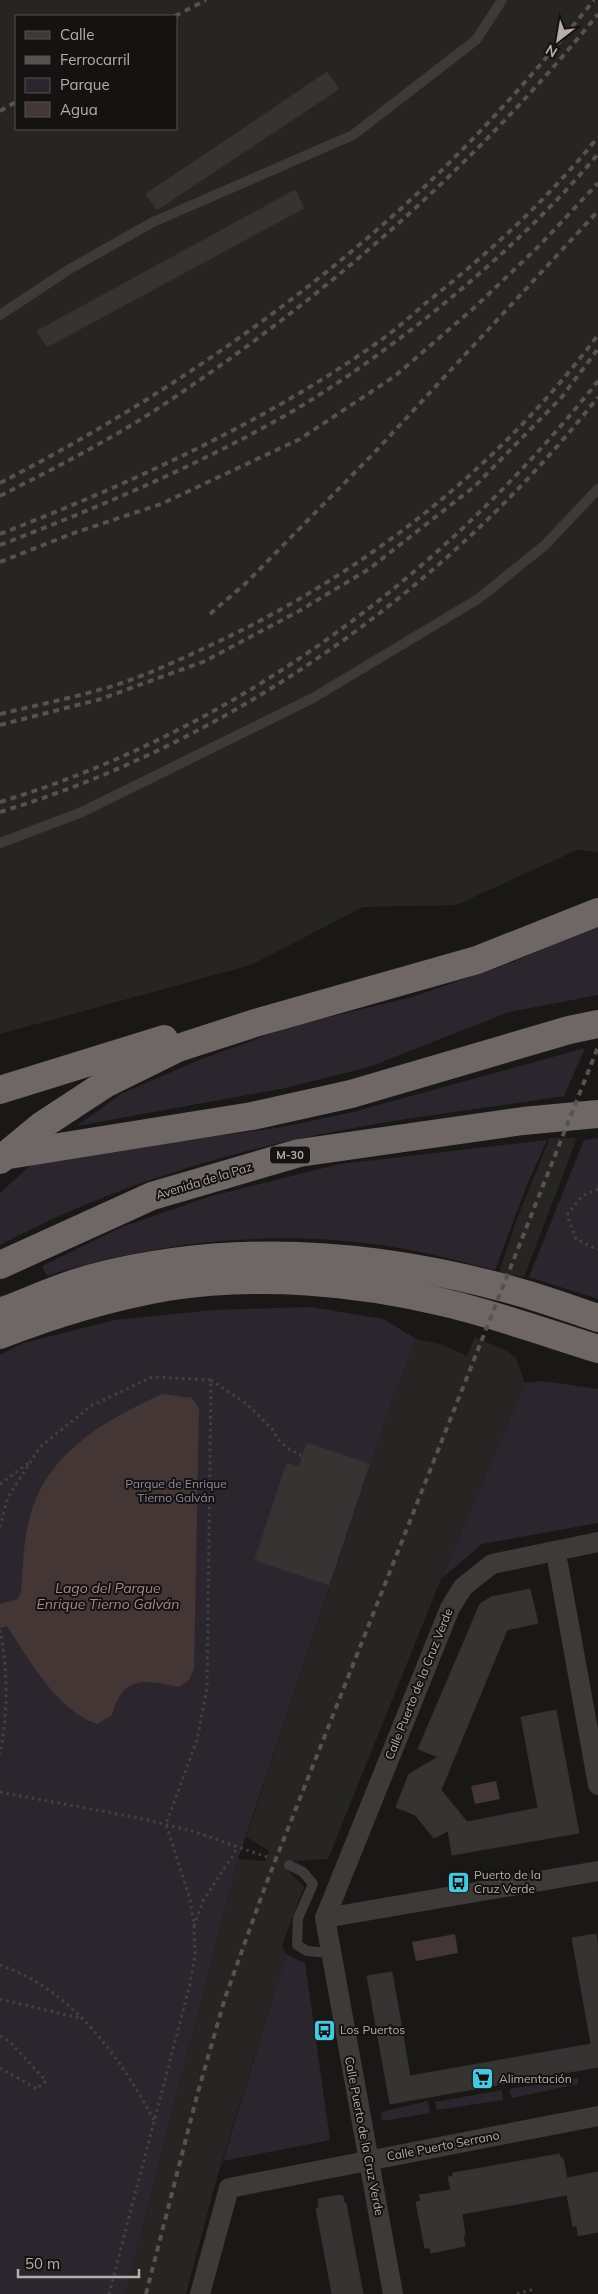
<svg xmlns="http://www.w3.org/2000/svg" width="598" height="2294" viewBox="0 0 598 2294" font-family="Mulish,sans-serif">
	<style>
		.built { fill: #262523; fill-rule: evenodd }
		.green { fill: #2b262e }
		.water { fill: #453636 }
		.building { fill: #353432; stroke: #353332 }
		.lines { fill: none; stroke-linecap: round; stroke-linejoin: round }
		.path { stroke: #45403f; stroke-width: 3; stroke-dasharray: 2.5 4; stroke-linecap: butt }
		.lane { stroke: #3e3a39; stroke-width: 10 }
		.street { stroke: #3e3a39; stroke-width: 20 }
		.highway { stroke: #6e6765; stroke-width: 28 }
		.rail { stroke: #565250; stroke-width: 4; stroke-dasharray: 6 5; stroke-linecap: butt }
		.labels { text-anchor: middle; stroke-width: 4; stroke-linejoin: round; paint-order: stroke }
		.shield { fill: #141312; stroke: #877f7d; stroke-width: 1 }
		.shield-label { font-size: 11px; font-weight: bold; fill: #b8adab }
		.street-label { font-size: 12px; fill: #b8adab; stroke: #141312 }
		.park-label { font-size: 12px; fill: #9484a1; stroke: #141312 }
		.poi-label { font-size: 12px; fill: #b8adab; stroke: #141312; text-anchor: start }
		.water-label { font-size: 14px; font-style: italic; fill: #af8587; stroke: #141312 }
	</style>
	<rect width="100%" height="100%" fill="#191817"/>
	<g class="built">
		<path d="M0 0H598V852L577 850 456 905 363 907 251 965 0 1034ZM16 16H176V129H16Z"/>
		<polygon points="550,1138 577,1138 524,1277 499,1273 516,1221"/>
		<polygon points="475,1337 503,1349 516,1358 525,1383 441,1579 328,1859 290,1861 288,1870 304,1887 282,1945 286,1954 216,2181 186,2294 125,2294 238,1859 265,1861 269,1851 246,1837 394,1396 416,1339 441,1344 467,1356"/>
	</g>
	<g class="green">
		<polygon points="598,925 598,995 509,1012 369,1067 285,1088 77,1126 121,1094 199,1060 292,1026 412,997 513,962"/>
		<path d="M585 1048 564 1096C501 1106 439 1113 376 1124 244 1146 119 1182 0 1245V1193L33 1163 95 1152 277 1128 353 1112Z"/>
		<polygon points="598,1138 598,1299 529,1277 584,1140"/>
		<path d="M547 1140 527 1185 495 1270C464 1263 431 1253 399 1248 283 1228 158 1240 47 1276L42 1266 122 1227 208 1197 340 1164Z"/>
		<polygon points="311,1307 384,1319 416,1339 394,1396 238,1859 125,2294 0,2294 0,1355 23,1343 115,1320 213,1310"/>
		<polygon points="542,1381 598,1389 598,1523 482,1544 441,1579 525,1383"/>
		<polygon points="286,1954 305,1963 330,2140 223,2161"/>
		<polygon points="578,2078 578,2084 512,2098 509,2089"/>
		<polygon points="502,2090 503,2100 437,2110 435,2102"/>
		<polygon points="428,2101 430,2113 382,2121 381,2112"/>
	</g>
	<g class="water">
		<path d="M162 1394 192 1398 199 1409 194 1669 189 1680 179 1687C145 1680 123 1674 112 1715L97 1724C57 1711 29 1659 7 1626L0 1628V1604L18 1599 21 1593C23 1568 23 1541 30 1517 47 1452 106 1420 162 1394Z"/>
		<polygon points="496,1781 500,1799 475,1804 471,1786"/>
		<polygon points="455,1934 458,1953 416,1961 412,1942"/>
	</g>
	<g class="building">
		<polygon points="327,72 339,89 157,210 146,194"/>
		<polygon points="295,190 304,208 47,347 37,331"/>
		<polygon points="307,1443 369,1464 329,1585 255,1560 287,1463 299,1467"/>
		<polygon points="530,1589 538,1623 507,1630 441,1790 467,1822 538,1808 521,1717 556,1710 579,1833 452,1855 448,1831 434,1838 415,1815 396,1807 409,1774 438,1757 418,1749 480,1604 491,1597"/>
		<polygon points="596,1934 598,1947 598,2067 390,2104 367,1976 392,1972 410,2076 591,2044 572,1938"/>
		<polygon points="559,2154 560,2157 563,2158 567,2178 598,2172 598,2232 578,2236 577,2226 573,2226 567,2195 462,2214 465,2235 463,2235 465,2246 431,2253 430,2248 425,2248 416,2202 421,2201 419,2195 451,2190 448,2177 453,2176 453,2173"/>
		<polygon points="339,2195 343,2196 344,2203 346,2203 363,2294 332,2294 316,2208 319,2208 318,2199"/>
	</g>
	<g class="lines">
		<g class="path">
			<polyline points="598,1189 582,1196 567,1215 576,1239 598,1250"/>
			<polyline points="211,1380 247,1404 273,1430 277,1438 287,1448 302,1456"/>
			<polyline points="0,1484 30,1462"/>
			<polyline points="0,1527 8,1497 40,1447 91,1406 152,1377 211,1380 207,1688 197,1740 166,1824 190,1899 194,1926 195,1955 190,1984 109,2294"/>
			<path d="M0 1630C8 1669 8 1714 0 1754"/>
			<polyline points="0,1792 139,1818 192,1831 267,1857"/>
			<polyline points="194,1926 203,1901 238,1847"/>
			<path d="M0 1965C73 1990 119 2056 154 2120"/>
			<polyline points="0,1999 79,2018"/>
			<polyline points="0,2036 10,2042 46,2081 37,2089 0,2068"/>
			<polyline points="517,2294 531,2290 533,2294"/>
		</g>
		<g class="lane">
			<polyline points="0,315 68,270 153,222 353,135 476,40 502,0"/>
			<polyline points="0,843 82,812 313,698 478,599 545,545 598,489"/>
			<polyline points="289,1865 303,1872 313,1884 298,1918 297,1945 307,1951 330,1953"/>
		</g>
		<g class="street">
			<polyline points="558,1564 598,1785"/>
			<polyline points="325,1918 598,1871"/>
			<polyline points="200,2294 229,2188 598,2116"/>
			<polyline points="393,2294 325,1918 450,1608 463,1587 492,1564 598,1542"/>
		</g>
		<g class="highway">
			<polyline points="0,1090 164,1039"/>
			<polyline points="9,1155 252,1116 351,1094 569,1030 598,1024"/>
			<polyline points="0,1160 41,1126 105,1084 178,1048 255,1023 477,960 598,912"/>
			<polyline points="0,1265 152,1196 299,1153 523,1121 598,1114"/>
			<path d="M0 1312C30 1301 61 1286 92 1278 230 1242 372 1252 508 1289 538 1297 568 1308 598 1318"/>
			<path d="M0 1335C54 1314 110 1297 167 1287 258 1273 357 1281 446 1303 497 1315 547 1333 598 1349"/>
		</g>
		<g class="rail">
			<polyline points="175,16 206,0"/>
			<polyline points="0,111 16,102"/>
			<path d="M0 483C151 405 294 308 419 192 482 133 540 67 594 0"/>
			<path d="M0 496C57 467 116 437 169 401 331 292 475 166 598 14"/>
			<path d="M0 534C129 484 260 425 374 345 393 332 410 317 427 302 489 253 548 199 598 137"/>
			<path d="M0 545C97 508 195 467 286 415 333 388 377 356 420 323 484 272 545 217 598 154"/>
			<polyline points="0,562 74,533 161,504 300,439 395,376 475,307 539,246 598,183"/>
			<polyline points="210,614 245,584 374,453 598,211"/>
			<path d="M0 714C38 705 76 697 113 686 147 675 179 660 211 645 362 575 498 469 598 335"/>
			<polyline points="0,725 101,699 205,661 299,611 369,569 475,486 561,398 598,349"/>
			<path d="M0 802C237 730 445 574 598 381"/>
			<path d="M0 812C232 742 449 587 598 397"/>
			<polyline points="146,2294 198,2092 225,1998 266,1884 598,1047"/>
		</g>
	</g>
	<defs>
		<symbol id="bus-square" viewBox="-11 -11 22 22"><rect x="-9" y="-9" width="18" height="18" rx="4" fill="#48c8e0" stroke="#141312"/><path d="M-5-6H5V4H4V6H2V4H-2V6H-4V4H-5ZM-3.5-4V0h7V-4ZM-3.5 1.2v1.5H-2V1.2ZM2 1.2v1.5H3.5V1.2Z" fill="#111"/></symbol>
		<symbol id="supermarket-square" viewBox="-11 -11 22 22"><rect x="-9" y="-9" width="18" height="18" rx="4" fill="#48c8e0" stroke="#141312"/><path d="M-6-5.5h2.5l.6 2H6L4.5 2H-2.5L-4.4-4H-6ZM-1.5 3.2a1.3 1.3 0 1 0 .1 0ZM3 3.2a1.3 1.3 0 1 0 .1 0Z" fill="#111"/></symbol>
	</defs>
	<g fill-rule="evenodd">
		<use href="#bus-square" x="446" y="1870" width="25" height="25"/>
		<use href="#bus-square" x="312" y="2018" width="25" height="25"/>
		<use href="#supermarket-square" x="470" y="2066" width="25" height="25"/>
	</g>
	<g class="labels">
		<rect class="shield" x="270" y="1146.5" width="40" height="17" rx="4"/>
		<g class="shield-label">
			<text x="290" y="1159">M-30</text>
		</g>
		<g class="street-label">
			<text transform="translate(204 1181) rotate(-17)" y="4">Avenida de la Paz</text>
			<text transform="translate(419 1684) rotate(-68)" y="4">Calle Puerto de la Cruz Verde</text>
			<text transform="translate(364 2136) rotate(79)" y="4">Calle Puerto de la Cruz Verde</text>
			<text transform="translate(443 2146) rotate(-11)" y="4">Calle Puerto Serrano</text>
		</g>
		<g class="park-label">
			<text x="176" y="1488">Parque de Enrique<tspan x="176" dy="14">Tierno Galván</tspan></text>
		</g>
		<g class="poi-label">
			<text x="474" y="1879">Puerto de la<tspan x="474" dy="14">Cruz Verde</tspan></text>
			<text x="340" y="2034">Los Puertos</text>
			<text x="499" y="2083">Alimentación</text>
		</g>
		<g class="water-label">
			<text x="108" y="1593">Lago del Parque<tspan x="108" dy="16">Enrique Tierno Galván</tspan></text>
		</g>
	</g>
	<rect x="15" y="15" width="162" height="115" fill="#141312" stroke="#56514f"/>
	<rect x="25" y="31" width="25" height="8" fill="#3e3a39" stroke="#56514f"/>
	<text x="60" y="40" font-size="15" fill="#b8adab">Calle</text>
	<rect x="25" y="56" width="25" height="8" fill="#565250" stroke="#56514f"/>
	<text x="60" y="65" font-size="15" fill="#b8adab">Ferrocarril</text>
	<rect x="25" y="78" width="25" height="15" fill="#2b262e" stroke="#56514f"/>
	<text x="60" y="90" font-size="15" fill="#b8adab">Parque</text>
	<rect x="25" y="102" width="25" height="15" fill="#453636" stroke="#56514f"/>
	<text x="60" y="115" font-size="15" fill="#b8adab">Agua</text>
	<g transform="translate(558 40) rotate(211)" stroke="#141312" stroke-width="4" paint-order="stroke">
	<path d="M0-4L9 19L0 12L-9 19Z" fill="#b8adab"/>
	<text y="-8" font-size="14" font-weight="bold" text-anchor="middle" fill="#b8adab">N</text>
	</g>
	<path d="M18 2269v8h121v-8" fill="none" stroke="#b8adab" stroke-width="2.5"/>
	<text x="25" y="2269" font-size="15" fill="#b8adab" stroke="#141312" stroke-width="4" paint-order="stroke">50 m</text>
</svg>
